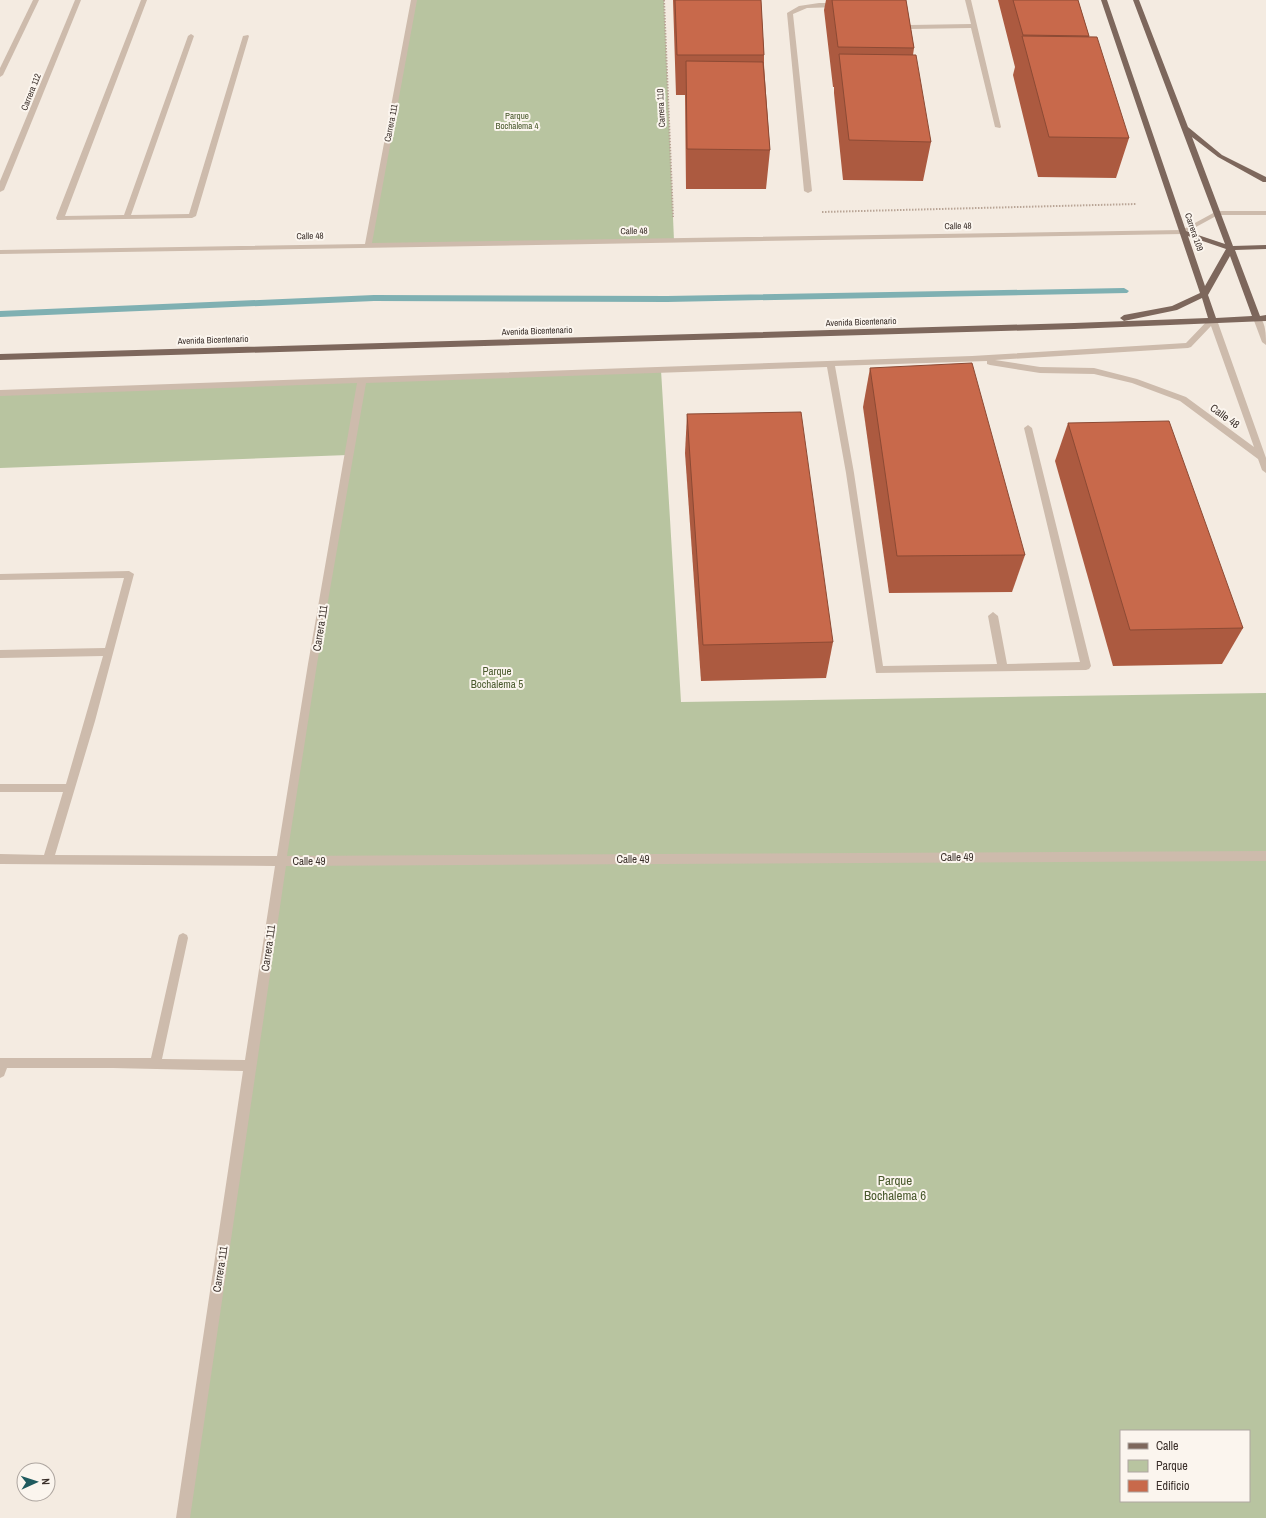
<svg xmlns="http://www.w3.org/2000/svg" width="1266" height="1518" viewBox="0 0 1266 1518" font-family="'Archivo Narrow',sans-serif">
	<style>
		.green { fill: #b8c4a0; fill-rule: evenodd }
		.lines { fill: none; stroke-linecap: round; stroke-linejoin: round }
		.stream { fill: #7fb0b2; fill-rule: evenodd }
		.path { stroke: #b9a596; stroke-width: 2; stroke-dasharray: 1.5 1.5; stroke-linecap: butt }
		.minor { fill: #cdbbac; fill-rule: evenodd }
		.major { fill: #7d675c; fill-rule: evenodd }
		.wall { fill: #ac5a40 }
		.building { fill: #c8694b; stroke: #8c4a34 }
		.labels { text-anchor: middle; stroke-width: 4; stroke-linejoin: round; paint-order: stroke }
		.far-street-label { font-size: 9px; fill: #3b302b; stroke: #fbf5ee }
		.far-park-label { font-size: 9px; fill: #4a5a2e; stroke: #fbf5ee }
		.street-label { font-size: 11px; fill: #3b302b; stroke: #fbf5ee }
		.park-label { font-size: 11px; fill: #4a5a2e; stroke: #fbf5ee }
		.near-park-label { font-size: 13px; fill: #4a5a2e; stroke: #fbf5ee }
	</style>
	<rect width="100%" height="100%" fill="#f4ebe1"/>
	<g class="green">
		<polygon points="414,0 664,0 674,241 368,245"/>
		<path d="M661 370 681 702 1266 693V1518H183L348 455 0 468V393ZM1121 1431H1249V1501H1121Z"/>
	</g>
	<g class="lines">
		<polygon class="stream" points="1124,288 1129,291 1127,293 667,302 374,301 0,317 0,311 374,295 667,296"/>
		<g class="path">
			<polyline points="664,0 673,217"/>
			<polyline points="822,212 1136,204"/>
		</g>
		<g class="minor">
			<polygon points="33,0 39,0 3,75 0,77 0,68"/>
			<polygon points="75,0 81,0 4,190 0,192 0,181"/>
			<polygon points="141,0 147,0 65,216 124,215 188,36 191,34 194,36 131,215 189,214 243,36 248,35 249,36 196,216 192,218 57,220 56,218"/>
			<polygon points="411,0 417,0 372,243 1182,230 1217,211 1266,211 1266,215 1218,215 1183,234 0,254 0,250 365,244"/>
			<polygon points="965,0 971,0 1001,127 1000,128 995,127 971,28 910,29 907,27 910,25 971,24"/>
			<polygon points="819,3 838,3 841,5 838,7 807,8 793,14 812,191 808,193 804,191 787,13 799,6"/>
			<path d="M1257 315C1266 320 1266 336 1266 345L1262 342 1253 318Z"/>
			<path d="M1213 317 1217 320 1266 458V473L1262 470 1258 459 1180 401 1132 383 1094 374 1040 373 990 365 987 364V361L835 366 854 473 883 666 997 664 988 616 993 612 998 616 1007 664 1080 662 1024 428 1028 425 1032 428 1091 666 1089 669 1086 670 876 673 846 473 827 367 366 383 317 664 287 856 1266 851V861L286 866 190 1518H176L243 1071 113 1068H7L4 1076 0 1078V1058H151L178 938 179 935 183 933 187 935 188 938 162 1059 245 1060 275 866 0 864V854L44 855 63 792H0V784H66L103 656 0 658V650L105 648 124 578 0 580V574L129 571 134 574 95 721 55 855 277 856 308 664 357 383 0 396V390L972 356 1186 343 1210 318ZM1211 326 1254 447 1186 397 1137 379 1094 368 1040 367 995 360 1188 348 1191 347Z"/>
		</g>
		<path class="major" d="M1101 0H1107L1186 231 1225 244 1133 0H1139L1188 127 1222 155 1266 177V182H1263L1218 157 1192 137 1233 246 1266 245V249L1235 250 1260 316 1266 315V321L1074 329 0 360V354L1074 323 1208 318 1202 298 1177 310 1124 321 1120 318 1124 315 1172 306 1200 293ZM1188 236 1226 249 1205 286ZM1230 256 1252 316 1216 318 1208 295Z"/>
	</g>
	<g class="wall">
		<polygon points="673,0 761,0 764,55 764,65 770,150 766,189 686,189 685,95 676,95"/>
		<polygon points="826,0 906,0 914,48 913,55 931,142 923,181 843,180 834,93 834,87 833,87 824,10"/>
		<polygon points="998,0 1078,0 1089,36 1129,138 1116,178 1038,177 1013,75 1015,67"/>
		<polygon points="870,368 1025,555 1012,592 889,593 863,407"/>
		<polygon points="687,414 833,642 826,678 701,681 685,453"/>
		<polygon points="1068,423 1243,628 1222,664 1113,666 1055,461"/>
	</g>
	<g class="building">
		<polygon points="675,0 761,0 764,55 677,55"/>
		<polygon points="832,0 906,0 914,48 838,47"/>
		<polygon points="1013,0 1078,0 1089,36 1023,35"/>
		<polygon points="1022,36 1097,37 1129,138 1049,137"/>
		<polygon points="839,54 916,55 931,142 849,140"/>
		<polygon points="686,61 763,62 770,150 687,149"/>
		<polygon points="972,363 1025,555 897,556 870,368"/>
		<polygon points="801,412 833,642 703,645 687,414"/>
		<polygon points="1169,421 1243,628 1130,630 1068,423"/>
	</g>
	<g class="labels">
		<g class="far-street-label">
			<text transform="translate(31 92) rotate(-68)" y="3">Carrera 112</text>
			<text transform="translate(661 108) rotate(-93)" y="3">Carrera 110</text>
			<text transform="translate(391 123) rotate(-79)" y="3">Carrera 111</text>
			<text transform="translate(958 226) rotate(-1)" y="3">Calle 48</text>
			<text transform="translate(634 231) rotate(-1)" y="3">Calle 48</text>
			<text transform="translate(1194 232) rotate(71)" y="3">Carrera 109</text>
			<text transform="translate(310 236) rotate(-1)" y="3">Calle 48</text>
			<text transform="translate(861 322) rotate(-2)" y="3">Avenida Bicentenario</text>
			<text transform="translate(537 331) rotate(-2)" y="3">Avenida Bicentenario</text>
			<text transform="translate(213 340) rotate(-2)" y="3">Avenida Bicentenario</text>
		</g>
		<g class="far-park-label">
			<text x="517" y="119">Parque<tspan x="517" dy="10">Bochalema 4</tspan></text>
		</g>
		<g class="street-label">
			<text transform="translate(1225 416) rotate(36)" y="4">Calle 48</text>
			<text transform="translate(320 628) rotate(-81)" y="4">Carrera 111</text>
			<text x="957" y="861">Calle 49</text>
			<text x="633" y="863">Calle 49</text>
			<text x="309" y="865">Calle 49</text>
			<text transform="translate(268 948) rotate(-82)" y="4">Carrera 111</text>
			<text transform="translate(220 1269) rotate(-81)" y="4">Carrera 111</text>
		</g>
		<g class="park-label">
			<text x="497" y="675">Parque<tspan x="497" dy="13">Bochalema 5</tspan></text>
		</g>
		<g class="near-park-label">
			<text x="895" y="1185">Parque<tspan x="895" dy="15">Bochalema 6</tspan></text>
		</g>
	</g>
	<rect x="1120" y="1430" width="130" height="72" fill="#fbf5ee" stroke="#aea6a0"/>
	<rect x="1128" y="1443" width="20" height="6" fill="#7d675c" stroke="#aea6a0"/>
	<text x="1156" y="1450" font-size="12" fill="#3b302b">Calle</text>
	<rect x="1128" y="1460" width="20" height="12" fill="#b8c4a0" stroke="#aea6a0"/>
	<text x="1156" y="1470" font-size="12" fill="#3b302b">Parque</text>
	<rect x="1128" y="1480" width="20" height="12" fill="#c8694b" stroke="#aea6a0"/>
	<text x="1156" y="1490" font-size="12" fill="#3b302b">Edificio</text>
	<g transform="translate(36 1482) rotate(87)"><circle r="19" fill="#fbf5ee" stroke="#aea6a0"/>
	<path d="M0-3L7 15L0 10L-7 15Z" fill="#1f5a5e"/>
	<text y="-6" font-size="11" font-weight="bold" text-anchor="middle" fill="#3b302b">N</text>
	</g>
</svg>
